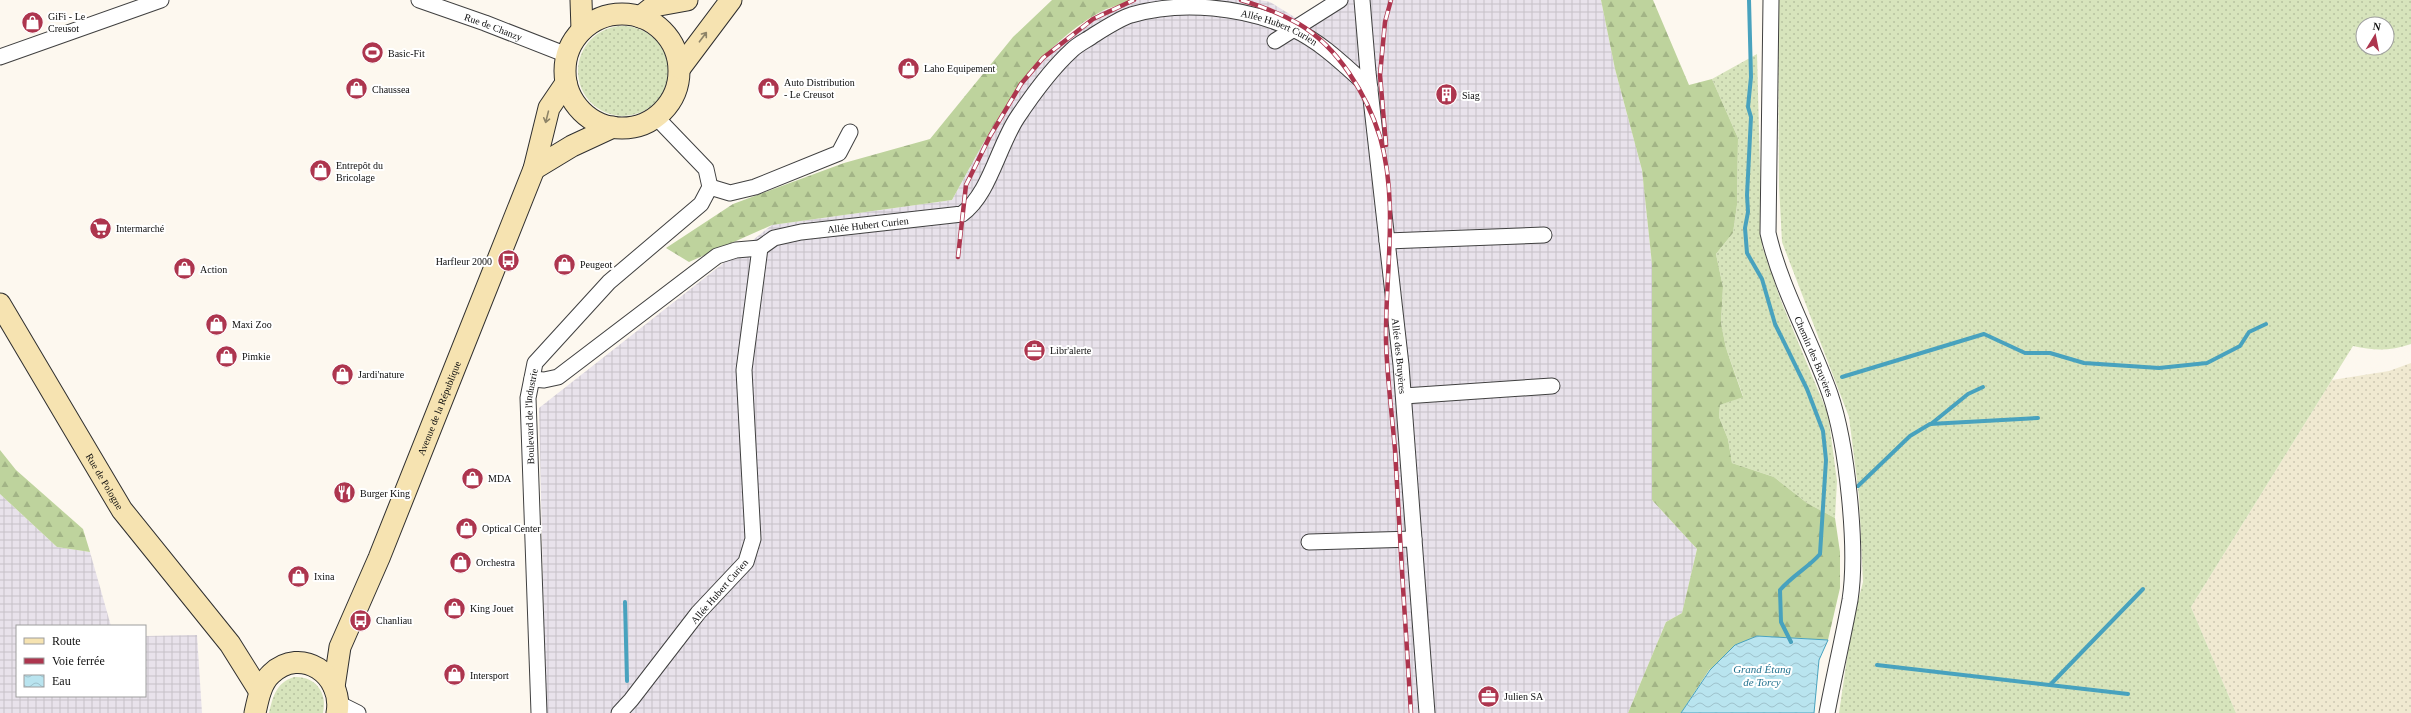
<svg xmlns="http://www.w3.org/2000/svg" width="2411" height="713" viewBox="0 0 2411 713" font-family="Georgia,serif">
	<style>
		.industrial { fill: url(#industrial-grid) }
		.farmland { fill: url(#farmland-dots) }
		.grass { fill: url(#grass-dots); fill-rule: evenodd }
		.forest { fill: url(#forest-firs) }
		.water { fill: url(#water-waves); stroke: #48a2be }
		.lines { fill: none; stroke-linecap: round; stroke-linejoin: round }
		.stream { stroke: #48a2be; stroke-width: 4 }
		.street-casing { stroke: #404040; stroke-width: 17 }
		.secondary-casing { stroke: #2f2f2f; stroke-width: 23 }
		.street { stroke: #fff; stroke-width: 15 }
		.secondary { stroke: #f6e3b1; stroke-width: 21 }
		.rail-casing { stroke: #ad354e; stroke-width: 4.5 }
		.rail { stroke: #fff; stroke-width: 3; stroke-dasharray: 9; stroke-linecap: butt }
		.oneway { stroke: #8d8367 }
		.labels { text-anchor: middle; stroke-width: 4; stroke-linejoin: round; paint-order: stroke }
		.poi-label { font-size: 10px; fill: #0d0d0d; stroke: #fff; text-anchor: start }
		.street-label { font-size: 10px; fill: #0d0d0d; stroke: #fff }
		.water-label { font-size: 11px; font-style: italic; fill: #247390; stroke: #fff }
	</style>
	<defs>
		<pattern id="industrial-grid" width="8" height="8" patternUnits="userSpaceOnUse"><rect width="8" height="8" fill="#e8e2eb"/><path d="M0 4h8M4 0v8" fill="none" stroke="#c6c1c8"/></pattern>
		<pattern id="farmland-dots" width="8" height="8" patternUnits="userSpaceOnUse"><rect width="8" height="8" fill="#f0e9d1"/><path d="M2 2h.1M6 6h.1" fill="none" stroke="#cdc7b2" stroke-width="1.8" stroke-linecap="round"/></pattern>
		<pattern id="grass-dots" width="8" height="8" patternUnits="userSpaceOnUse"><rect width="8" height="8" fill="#d7e4bc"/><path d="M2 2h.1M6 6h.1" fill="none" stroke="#b7c2a0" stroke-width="1.8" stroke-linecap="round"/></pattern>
		<pattern id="forest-firs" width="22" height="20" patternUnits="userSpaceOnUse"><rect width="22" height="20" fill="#bed39d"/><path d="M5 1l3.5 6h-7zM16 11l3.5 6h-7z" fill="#a2b486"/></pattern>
		<pattern id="water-waves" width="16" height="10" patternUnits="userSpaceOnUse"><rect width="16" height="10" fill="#b9e4ef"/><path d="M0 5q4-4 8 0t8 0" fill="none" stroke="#9ec2cc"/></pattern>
	</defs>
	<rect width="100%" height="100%" fill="#fdf8ef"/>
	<g class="industrial">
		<polygon points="1136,0 1260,0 1270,2 1296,18 1324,0 1601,0 1615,69 1642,170 1652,264 1652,500 1697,549 1682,613 1666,622 1628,713 546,713 539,408 772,225 952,200 998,116 1049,49 1102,11"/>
		<polygon points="0,494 57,547 90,552 111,626 17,626 17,696 145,696 145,636 197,635 202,713 0,713"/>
	</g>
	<polygon class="farmland" points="2411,363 2411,713 2236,713 2191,607 2332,380 2389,371"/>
	<g class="grass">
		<path d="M1778 0H2411V344C2390 351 2375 351 2353 346L2191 607 2236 713H1839L1852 624 1863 582 1859 496 1849 417 1782 242 1779 186ZM2363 24H2387V48H2363Z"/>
		<circle cx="623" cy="71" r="45"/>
		<polygon points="1757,54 1762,246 1781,301 1828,414 1837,481 1835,518 1807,503 1774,477 1732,463 1728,439 1719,417 1720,405 1743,396 1726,348 1721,323 1723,287 1716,254 1733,233 1737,205 1738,138 1712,79"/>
		<path d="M294 677C315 676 328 692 323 713H269C273 696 276 683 294 677Z"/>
	</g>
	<g class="forest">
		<path d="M1052 0H1136C1125 4 1112 6 1102 11 1029 50 990 131 952 200L772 225 689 262 666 248 733 204 844 163 930 139 1013 37Z"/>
		<polygon points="1601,0 1653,0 1689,85 1712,79 1738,138 1737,205 1733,233 1716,254 1723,287 1721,323 1726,348 1743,397 1720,405 1719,417 1728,439 1732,463 1774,477 1807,503 1835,518 1840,552 1840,588 1828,640 1757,636 1709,670 1681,713 1628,713 1666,622 1682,613 1697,549 1652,500 1652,264 1642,170 1615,69"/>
		<polygon points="0,450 16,470 83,529 90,552 57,547 0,494"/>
	</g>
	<polygon class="water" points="1757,636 1828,640 1819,660 1814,713 1681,713 1710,670 1735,645"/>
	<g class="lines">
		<g class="stream">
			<path d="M1749 0 1751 77 1748 107 1751 117 1747 195 1748 212 1745 228 1747 253 1762 279 1775 324 1807 389 1823 431 1826 460 1820 554C1809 567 1793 575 1780 590L1781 622 1791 642"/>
			<polyline points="1842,377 1984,334 2025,353 2050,353 2084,363 2159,368 2207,363 2240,346 2249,332 2266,324"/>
			<polyline points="1931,424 1968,394 1983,387"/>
			<polyline points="1858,486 1910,436 1930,424 2038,418"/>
			<polyline points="625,602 627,681"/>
			<polyline points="1877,665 2128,694"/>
			<polyline points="2050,685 2143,589"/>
		</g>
		<defs>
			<g id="street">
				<path id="s1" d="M419 0 485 23 567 55"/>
				<path id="s2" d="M1362 0 1368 72 1401 365 1427 713"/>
				<path id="s3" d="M1771 0 1768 233C1781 289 1811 340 1830 394 1847 444 1858 548 1850 600 1843 638 1834 676 1827 713"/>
				<polyline points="1275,41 1340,0"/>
				<polyline points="0,57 161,0"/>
				<polyline points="710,187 730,193 755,187 839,153 850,132"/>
				<polyline points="1387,241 1544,235"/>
				<polyline points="532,379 544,380 558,377 717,256 736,250 760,248"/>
				<polyline points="1404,396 1552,386"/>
				<polyline points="1309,542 1414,539"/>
				<polyline points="338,703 358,713"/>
				<path id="s4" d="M539 713 528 398 535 363 609 282 701 204 710 187 706 169 656 117"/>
				<path id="s5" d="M619 713 631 700 698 613 746 562 753 539 744 370 760 248 774 238 801 232 962 214C989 195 998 147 1017 118 1033 94 1050 70 1072 50 1078 44 1087 40 1094 35 1105 28 1119 19 1131 15 1182 0 1245 7 1293 29 1323 43 1346 67 1370 88"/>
			</g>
			<g id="secondary">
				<polyline points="581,0 582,30"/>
				<circle cx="622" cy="71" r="57"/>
				<polyline points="640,17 654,6 687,0"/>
				<polyline points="680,68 731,0"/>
				<polyline points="534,169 572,146 613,127"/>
				<path id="s6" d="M0 304 122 510 230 644 260 692"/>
				<path id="s7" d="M334 687 340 647 379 558 534 169 549 108 566 83"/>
				<path d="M255 713C258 699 261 683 271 674 301 645 344 675 337 713"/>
			</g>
		</defs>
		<use href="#street" class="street-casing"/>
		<use href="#secondary" class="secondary-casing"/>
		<use href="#street" class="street"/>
		<use href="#secondary" class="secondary"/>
		<defs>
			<g id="rail">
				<path d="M1241 0C1261 6 1281 14 1299 24 1338 47 1367 95 1380 137 1399 204 1385 273 1386 341 1387 377 1392 414 1395 450 1400 538 1405 625 1411 713"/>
				<polyline points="1386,145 1380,75 1385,22 1391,0"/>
				<polyline points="958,257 966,185 990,136 1021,84 1043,58 1093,19 1134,0"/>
			</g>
		</defs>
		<use href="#rail" class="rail-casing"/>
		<use href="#rail" class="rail"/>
	</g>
	<defs><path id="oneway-shaft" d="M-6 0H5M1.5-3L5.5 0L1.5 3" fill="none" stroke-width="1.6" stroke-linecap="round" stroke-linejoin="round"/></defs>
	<g class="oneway">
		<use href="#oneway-shaft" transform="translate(703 37) rotate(-53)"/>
		<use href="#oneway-shaft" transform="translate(547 117) rotate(104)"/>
	</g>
	<defs>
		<symbol id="shop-disc" viewBox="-11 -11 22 22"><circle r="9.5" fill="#ad354e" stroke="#fff"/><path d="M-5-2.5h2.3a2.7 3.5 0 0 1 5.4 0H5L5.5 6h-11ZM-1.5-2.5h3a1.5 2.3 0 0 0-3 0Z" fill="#fff"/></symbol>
		<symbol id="stadium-disc" viewBox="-11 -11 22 22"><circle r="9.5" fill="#ad354e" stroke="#fff"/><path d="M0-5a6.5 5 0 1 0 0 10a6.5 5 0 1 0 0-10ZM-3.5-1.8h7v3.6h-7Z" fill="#fff"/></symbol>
		<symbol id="building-disc" viewBox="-11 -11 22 22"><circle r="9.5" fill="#ad354e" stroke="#fff"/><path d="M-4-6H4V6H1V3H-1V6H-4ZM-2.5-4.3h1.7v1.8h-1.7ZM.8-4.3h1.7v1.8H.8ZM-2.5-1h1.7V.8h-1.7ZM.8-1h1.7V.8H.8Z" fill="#fff"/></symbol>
		<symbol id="supermarket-disc" viewBox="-11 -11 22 22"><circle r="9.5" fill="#ad354e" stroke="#fff"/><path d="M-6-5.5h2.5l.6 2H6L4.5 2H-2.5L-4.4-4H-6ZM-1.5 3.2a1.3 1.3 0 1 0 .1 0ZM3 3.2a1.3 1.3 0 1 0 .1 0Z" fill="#fff"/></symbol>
		<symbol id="bus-disc" viewBox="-11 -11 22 22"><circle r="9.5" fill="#ad354e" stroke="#fff"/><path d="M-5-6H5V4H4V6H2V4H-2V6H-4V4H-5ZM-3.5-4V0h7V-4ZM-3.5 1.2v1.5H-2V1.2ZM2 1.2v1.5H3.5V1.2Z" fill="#fff"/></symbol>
		<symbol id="office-disc" viewBox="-11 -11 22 22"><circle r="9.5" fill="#ad354e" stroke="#fff"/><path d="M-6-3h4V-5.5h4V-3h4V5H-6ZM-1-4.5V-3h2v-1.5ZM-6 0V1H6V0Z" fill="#fff"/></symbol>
		<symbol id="restaurant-disc" viewBox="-11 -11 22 22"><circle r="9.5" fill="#ad354e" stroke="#fff"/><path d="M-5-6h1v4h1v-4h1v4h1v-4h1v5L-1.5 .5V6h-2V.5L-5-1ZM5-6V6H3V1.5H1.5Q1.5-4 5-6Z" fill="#fff"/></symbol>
	</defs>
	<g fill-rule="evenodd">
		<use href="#shop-disc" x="20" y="10" width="25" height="25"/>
		<use href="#stadium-disc" x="360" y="40" width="25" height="25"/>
		<use href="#shop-disc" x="896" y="56" width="25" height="25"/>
		<use href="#shop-disc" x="756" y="76" width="25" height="25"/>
		<use href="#shop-disc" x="344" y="76" width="25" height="25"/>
		<use href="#building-disc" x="1434" y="82" width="25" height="25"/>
		<use href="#shop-disc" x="308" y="158" width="25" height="25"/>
		<use href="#supermarket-disc" x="88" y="216" width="25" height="25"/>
		<use href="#bus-disc" x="496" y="248" width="25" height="25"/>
		<use href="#shop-disc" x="552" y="252" width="25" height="25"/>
		<use href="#shop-disc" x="172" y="256" width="25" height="25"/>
		<use href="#shop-disc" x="204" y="312" width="25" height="25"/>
		<use href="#office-disc" x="1022" y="338" width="25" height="25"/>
		<use href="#shop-disc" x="214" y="344" width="25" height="25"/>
		<use href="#shop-disc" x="330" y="362" width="25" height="25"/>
		<use href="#shop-disc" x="460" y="466" width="25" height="25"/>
		<use href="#restaurant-disc" x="332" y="480" width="25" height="25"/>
		<use href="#shop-disc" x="454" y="516" width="25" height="25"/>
		<use href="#shop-disc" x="448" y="550" width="25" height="25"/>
		<use href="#shop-disc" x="286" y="564" width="25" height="25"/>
		<use href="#shop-disc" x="442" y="596" width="25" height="25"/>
		<use href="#bus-disc" x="348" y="608" width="25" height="25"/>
		<use href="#shop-disc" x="442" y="662" width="25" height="25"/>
		<use href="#office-disc" x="1476" y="684" width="25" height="25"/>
	</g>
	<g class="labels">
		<g class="poi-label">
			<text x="48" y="20">GiFi - Le<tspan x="48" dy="12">Creusot</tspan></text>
			<text x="388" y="57">Basic-Fit</text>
			<text x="924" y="72">Laho Equipement</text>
			<text x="784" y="86">Auto Distribution<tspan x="784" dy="12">- Le Creusot</tspan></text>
			<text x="372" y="93">Chaussea</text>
			<text x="1462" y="99">Siag</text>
			<text x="336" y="169">Entrepôt du<tspan x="336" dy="12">Bricolage</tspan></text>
			<text x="116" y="232">Intermarché</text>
			<text x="492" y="265" text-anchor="end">Harfleur 2000</text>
			<text x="580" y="268">Peugeot</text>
			<text x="200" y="273">Action</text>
			<text x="232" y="328">Maxi Zoo</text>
			<text x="1050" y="354">Libr'alerte</text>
			<text x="242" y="360">Pimkie</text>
			<text x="358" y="378">Jardi'nature</text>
			<text x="488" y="482">MDA</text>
			<text x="360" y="497">Burger King</text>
			<text x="482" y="532">Optical Center</text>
			<text x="476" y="566">Orchestra</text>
			<text x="314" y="580">Ixina</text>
			<text x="470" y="612">King Jouet</text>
			<text x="376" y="624">Chanliau</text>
			<text x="470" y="679">Intersport</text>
			<text x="1504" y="700">Julien SA</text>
		</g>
		<g class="street-label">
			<text dy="4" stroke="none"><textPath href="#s1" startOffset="79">Rue de Chanzy</textPath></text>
			<text dy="4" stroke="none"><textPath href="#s5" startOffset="1141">Allée Hubert Curien</textPath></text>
			<text dy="4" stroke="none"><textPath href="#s5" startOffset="626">Allée Hubert Curien</textPath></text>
			<text dy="4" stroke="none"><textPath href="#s2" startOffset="358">Allée des Bruyères</textPath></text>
			<text dy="4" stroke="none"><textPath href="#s3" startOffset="365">Chemin des Bruyères</textPath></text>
			<text dy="4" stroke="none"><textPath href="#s7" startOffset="299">Avenue de la République</textPath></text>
			<text dy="4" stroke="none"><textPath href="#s4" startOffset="297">Boulevard de l'Industrie</textPath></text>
			<text dy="4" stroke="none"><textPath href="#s6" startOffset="206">Rue de Pologne</textPath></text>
			<text transform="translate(719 591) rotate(-49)" y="4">Allée Hubert Curien</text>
		</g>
		<g class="water-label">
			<text x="1762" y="673">Grand Étang<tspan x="1762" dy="13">de Torcy</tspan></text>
		</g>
	</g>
	<rect x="16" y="625" width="130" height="72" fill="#ffffff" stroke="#9e9e9e"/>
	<rect x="24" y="638" width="20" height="6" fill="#f6e3b1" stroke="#9e9e9e"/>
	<text x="52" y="645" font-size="12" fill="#0d0d0d">Route</text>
	<rect x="24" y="658" width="20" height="6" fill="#ad354e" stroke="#9e9e9e"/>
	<text x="52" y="665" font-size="12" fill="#0d0d0d">Voie ferrée</text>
	<rect x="24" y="675" width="20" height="12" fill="url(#water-waves)" stroke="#9e9e9e"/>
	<text x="52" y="685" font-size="12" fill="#0d0d0d">Eau</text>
	<g transform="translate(2375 36) rotate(10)"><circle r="19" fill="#ffffff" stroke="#9e9e9e"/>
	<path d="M0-3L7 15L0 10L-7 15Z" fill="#ad354e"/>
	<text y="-6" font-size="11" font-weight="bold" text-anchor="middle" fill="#0d0d0d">N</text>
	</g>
</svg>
